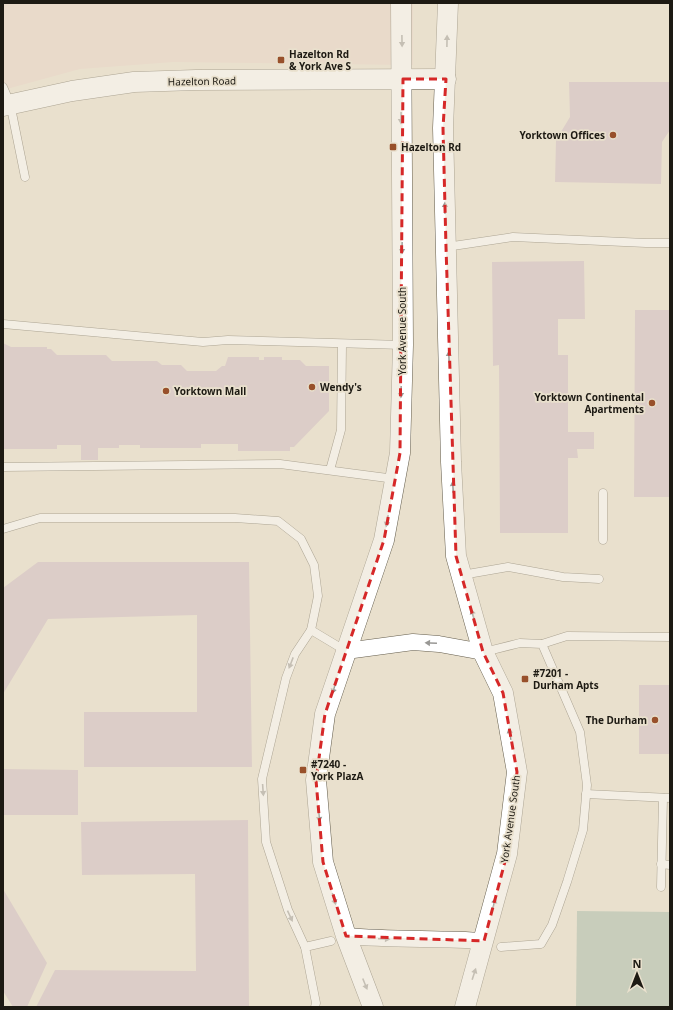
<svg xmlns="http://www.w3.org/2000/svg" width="673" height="1010" viewBox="0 0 673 1010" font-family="'Noto Sans',sans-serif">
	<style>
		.commercial { fill: #e8d2c5 }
		.green { fill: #9fb6a4 }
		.building { fill: #cdb7c0 }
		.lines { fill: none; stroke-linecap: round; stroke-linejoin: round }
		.service-casing { stroke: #645d4c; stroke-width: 9 }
		.minor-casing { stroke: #645d4c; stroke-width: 17 }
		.tertiary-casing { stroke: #645d4c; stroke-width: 21 }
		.service { stroke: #fff; stroke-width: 8 }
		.minor { stroke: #fff; stroke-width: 16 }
		.tertiary { stroke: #fff; stroke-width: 20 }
		.oneway { fill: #999895 }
		.marked { fill: none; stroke: #d62828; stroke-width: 3; stroke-dasharray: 8 5; stroke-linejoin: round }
		.poi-dot { fill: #98502b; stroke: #e9e0cd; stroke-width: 1.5 }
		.labels { text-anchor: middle; stroke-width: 3.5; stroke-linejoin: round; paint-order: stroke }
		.poi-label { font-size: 10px; font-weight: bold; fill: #1d1a13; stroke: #e9e0cd; text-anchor: start }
		.street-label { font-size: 10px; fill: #1d1a13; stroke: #e9e0cd }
	</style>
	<rect width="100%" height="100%" fill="#e9e0cd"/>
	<polygon class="commercial" points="3,3 413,3 413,65 173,62 80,69 3,90"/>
	<polygon class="green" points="577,911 670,912 670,1007 576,1007"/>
	<g class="building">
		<polygon points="569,82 670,82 670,130 662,142 661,184 555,182 556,140 570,117"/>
		<polygon points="584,261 585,319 558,319 558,355 568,355 568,432 594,432 594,449 577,449 578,458 568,458 568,533 500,533 499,365 493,366 492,262"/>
		<polygon points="635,310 670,310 670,497 634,497"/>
		<polygon points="3,343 11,347 47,347 47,349 51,349 57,355 106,355 112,361 157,361 162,365 181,365 187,371 216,371 222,366 225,366 228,357 259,357 259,360 264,360 264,357 282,357 282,360 300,360 306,366 329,366 329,411 294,447 290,447 290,451 238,451 238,444 201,444 201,448 140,448 140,445 119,445 119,448 98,448 98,460 81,460 81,445 57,445 57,449 3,449"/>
		<polygon points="38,562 249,562 252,767 84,767 84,712 197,712 197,615 48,619 3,694 3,588"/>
		<rect x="639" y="685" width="31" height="69"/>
		<polygon points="3,769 78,770 78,815 3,815"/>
		<polygon points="248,820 249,1007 36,1007 55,970 196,971 195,874 82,875 81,822"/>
		<polygon points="3,889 47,963 27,1007 13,1007 3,991"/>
	</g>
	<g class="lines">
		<defs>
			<g id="service">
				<polyline points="3,87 10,103 25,177"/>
				<polyline points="446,247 513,237 646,243 670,243"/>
				<polyline points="3,324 203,342 228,340 403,345"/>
				<polyline points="3,467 280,464 395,479"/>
				<polyline points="330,470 341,430 342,345"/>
				<polyline points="3,529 40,518 235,518 278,521 301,539 314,565 318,596 311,630 346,651"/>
				<polyline points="603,540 603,493"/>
				<polyline points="462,575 508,567 563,577 599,579"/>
				<polyline points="542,644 567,636 670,637"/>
				<polyline points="484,652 520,643 542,644 580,732 587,785 583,830 567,882 552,925 541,944 501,947"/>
				<polyline points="586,794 670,798"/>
				<polyline points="661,864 670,865"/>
				<polyline points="661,887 663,798"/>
				<polyline points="305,947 288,910 266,842 262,779 286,678 295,654 311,630"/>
				<polyline points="315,1007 316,1003 305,947 331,941"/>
			</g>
			<g id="minor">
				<polyline points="346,651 413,642 439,644 483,652"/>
				<path d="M346 936C392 940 438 938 484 941"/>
			</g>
			<g id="tertiary">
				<polyline points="448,3 443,128 451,462 456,556 483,652 503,693 517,772 507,854 465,1007"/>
				<polyline points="3,106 72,91 134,82 196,80 446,79"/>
				<polyline points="373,1007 346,936 323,862 316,780 325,714 384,540 400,453 403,345 401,3"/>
			</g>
		</defs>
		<use href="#service" class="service-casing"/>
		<use href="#minor" class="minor-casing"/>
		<use href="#tertiary" class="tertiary-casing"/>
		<use href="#service" class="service"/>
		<use href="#minor" class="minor"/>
		<use href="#tertiary" class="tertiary"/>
	</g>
	<defs><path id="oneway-solid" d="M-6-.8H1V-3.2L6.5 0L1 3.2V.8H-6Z"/></defs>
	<g class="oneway">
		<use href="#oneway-solid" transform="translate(402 41) rotate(89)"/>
		<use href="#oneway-solid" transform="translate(447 41) rotate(-89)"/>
		<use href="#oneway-solid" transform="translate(401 118) rotate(91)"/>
		<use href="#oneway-solid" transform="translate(445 208) rotate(-91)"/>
		<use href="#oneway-solid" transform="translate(402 248) rotate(90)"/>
		<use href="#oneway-solid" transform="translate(449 357) rotate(-92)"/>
		<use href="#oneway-solid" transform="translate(401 392) rotate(91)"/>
		<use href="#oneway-solid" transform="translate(453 487) rotate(-93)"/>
		<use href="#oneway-solid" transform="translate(387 521) rotate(100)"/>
		<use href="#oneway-solid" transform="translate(473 615) rotate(-105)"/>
		<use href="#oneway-solid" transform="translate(431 643) rotate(-177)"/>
		<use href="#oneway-solid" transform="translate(291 663) rotate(111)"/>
		<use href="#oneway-solid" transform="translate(334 688) rotate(108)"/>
		<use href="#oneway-solid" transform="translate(510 734) rotate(-100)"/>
		<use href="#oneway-solid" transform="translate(263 790) rotate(86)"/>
		<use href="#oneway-solid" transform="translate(319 816) rotate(85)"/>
		<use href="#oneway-solid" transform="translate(334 899) rotate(73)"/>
		<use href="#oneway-solid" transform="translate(494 904) rotate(-76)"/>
		<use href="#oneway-solid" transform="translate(290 916) rotate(65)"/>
		<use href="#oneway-solid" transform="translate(384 939) rotate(3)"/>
		<use href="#oneway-solid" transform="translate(474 974) rotate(-72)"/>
		<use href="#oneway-solid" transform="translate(365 984) rotate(68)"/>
	</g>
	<path d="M0 0H673V1010H0ZM403 79H446L443 128 446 247 456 556 483 652 503 693 517 772 507 854 484 941 346 936 323 862 316 780 325 714 384 540 400 453Z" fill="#e9e0cd" fill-opacity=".55" fill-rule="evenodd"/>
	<path class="marked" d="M403 79H446L443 128 446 247 456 556 483 652 503 693 517 772 507 854 484 941 346 936 323 862 316 780 325 714 384 540 400 453Z"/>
	<g class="poi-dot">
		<rect x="277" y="56" width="8" height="8" rx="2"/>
		<circle cx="613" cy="135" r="4"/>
		<rect x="389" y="143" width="8" height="8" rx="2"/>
		<circle cx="312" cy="387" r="4"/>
		<circle cx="166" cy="391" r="4"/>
		<circle cx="652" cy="403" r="4"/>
		<rect x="521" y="675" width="8" height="8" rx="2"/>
		<circle cx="655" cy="720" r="4"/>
		<rect x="299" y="766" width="8" height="8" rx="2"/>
	</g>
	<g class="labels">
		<g class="poi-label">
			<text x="289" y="58">Hazelton Rd<tspan x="289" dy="12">&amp; York Ave S</tspan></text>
			<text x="605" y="139" text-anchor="end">Yorktown Offices</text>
			<text x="401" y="151">Hazelton Rd</text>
			<text x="320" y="391">Wendy's</text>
			<text x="174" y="395">Yorktown Mall</text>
			<text x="644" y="401" text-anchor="end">Yorktown Continental<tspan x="644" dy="12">Apartments</tspan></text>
			<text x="533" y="677">#7201 -<tspan x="533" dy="12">Durham Apts</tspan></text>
			<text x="647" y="724" text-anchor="end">The Durham</text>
			<text x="311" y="768">#7240 -<tspan x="311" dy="12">York PlazA</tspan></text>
		</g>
		<g class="street-label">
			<text transform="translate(202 81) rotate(-1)" y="4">Hazelton Road</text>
			<text transform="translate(402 331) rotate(-90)" y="4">York Avenue South</text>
			<text transform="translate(510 819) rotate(-82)" y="4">York Avenue South</text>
		</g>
	</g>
	<rect width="673" height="1010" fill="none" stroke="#1d1a13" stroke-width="8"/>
	<g transform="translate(637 974)" stroke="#e9e0cd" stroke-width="3" paint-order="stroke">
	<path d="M0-3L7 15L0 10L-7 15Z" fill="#1d1a13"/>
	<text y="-6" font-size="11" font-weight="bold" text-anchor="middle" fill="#1d1a13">N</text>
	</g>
</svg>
